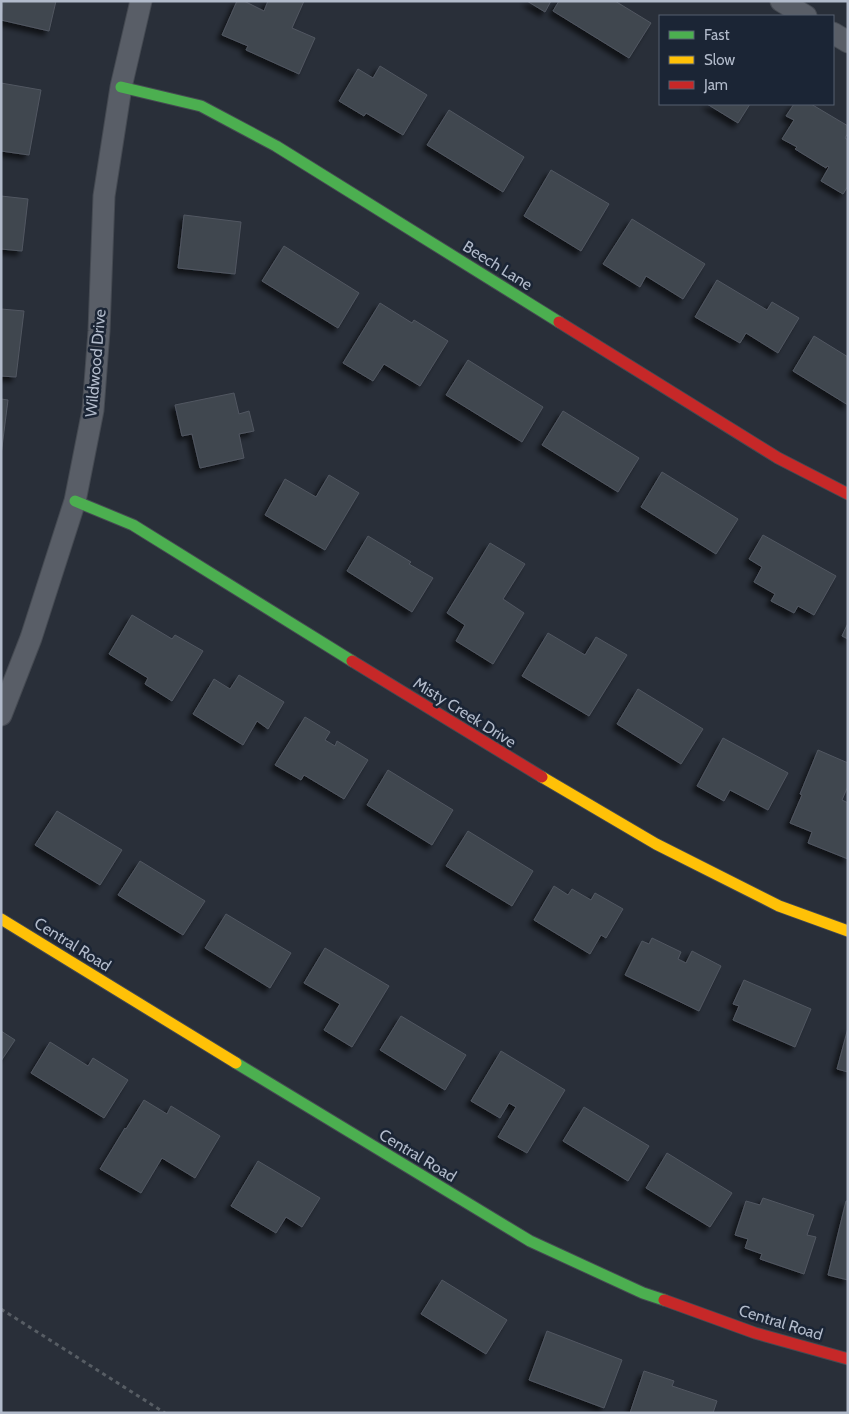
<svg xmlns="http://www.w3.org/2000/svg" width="849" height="1414" viewBox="0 0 849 1414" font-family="Cabin,sans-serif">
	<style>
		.building { fill: #40464f; stroke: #515761; filter: url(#shadow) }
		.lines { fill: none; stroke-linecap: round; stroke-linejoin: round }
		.street-casing { stroke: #454a52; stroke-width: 23 }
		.fast-casing { stroke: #454a52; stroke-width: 13 }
		.slow-casing { stroke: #454a52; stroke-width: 13 }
		.jam-casing { stroke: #454a52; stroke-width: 13 }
		.path { stroke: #575d64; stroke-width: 3; stroke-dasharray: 4 4; stroke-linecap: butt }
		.street { stroke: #595e67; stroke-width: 21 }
		.fast { stroke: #4caf50; stroke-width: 11 }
		.slow { stroke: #ffc107; stroke-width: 11 }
		.jam { stroke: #c62828; stroke-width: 11 }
		.labels { text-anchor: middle; stroke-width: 5; stroke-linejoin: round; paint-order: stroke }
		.street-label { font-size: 16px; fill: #b2bbcb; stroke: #1b2535 }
	</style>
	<defs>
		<filter id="shadow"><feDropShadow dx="-4.5" dy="4.5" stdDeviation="2.5" flood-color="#0009"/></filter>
	</defs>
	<rect width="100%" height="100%" fill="#292f39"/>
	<g class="building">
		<polygon points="3,1 56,1 49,31 1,20"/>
		<polygon points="237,1 244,1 264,11 268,1 304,1 292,28 315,38 299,74 246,50 248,46 222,35"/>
		<polygon points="527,1 551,1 545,12"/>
		<polygon points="559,1 615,1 651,23 629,58 553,11"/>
		<polygon points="380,66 427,95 403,135 366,113 364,116 339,101 358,69 373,78"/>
		<polygon points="1,83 41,90 29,155 1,151"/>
		<polygon points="707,104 750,104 738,123"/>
		<polygon points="794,104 811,104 848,126 848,133 845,138 848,140 848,186 843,194 821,181 829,167 827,166 826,168 795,149 797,147 782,139 794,120 786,116"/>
		<polygon points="449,110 524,157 503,192 427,145"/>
		<polygon points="551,170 609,204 581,251 524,216"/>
		<polygon points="1,196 28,199 22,251 1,249"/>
		<polygon points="184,215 241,222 235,274 178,268"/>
		<polygon points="632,219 705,264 683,299 646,276 640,287 603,264"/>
		<polygon points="284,246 359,293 338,328 262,281"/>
		<polygon points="717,280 767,310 772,302 799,318 778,353 746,333 740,343 695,317"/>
		<polygon points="380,303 412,323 414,320 448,341 420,386 384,364 373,381 343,363"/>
		<polygon points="1,309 24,311 16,377 1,376"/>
		<polygon points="814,336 848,357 848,405 793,371"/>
		<polygon points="468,360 543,407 522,442 446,395"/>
		<polygon points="234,393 239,414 249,411 254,431 239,434 244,458 200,468 192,434 182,436 175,405"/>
		<polygon points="1,399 8,400 1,455"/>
		<polygon points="563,411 639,458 618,492 542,445"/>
		<polygon points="662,472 738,519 716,554 641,507"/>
		<polygon points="329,475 359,493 325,550 265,515 285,479 316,497"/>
		<polygon points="763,535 836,576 814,615 798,606 794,613 771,601 775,594 754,582 762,567 749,559"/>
		<polygon points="368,536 411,562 409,564 433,578 412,612 347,571"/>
		<polygon points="490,543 525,564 503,599 524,613 493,664 456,641 465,625 447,613"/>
		<polygon points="132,615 172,639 175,635 203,651 172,701 145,684 148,678 109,654"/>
		<polygon points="848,623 848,639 842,636"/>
		<polygon points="548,633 585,655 596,637 627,655 589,716 522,676"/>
		<polygon points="239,675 284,702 268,729 257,721 243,745 193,714 214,679 230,689"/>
		<polygon points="638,689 703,729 681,764 617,724"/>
		<polygon points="305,717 330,732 325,740 335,746 337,741 368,760 344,799 304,775 301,780 275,765"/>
		<polygon points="723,738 788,773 768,810 730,790 724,801 697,786"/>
		<polygon points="818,750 848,763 848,786 842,800 848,803 848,859 808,843 812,832 790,823 802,795 800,794"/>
		<polygon points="388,770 453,810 432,845 367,805"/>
		<polygon points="57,811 122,850 100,885 35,845"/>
		<polygon points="468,831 533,871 512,906 446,866"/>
		<polygon points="140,861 205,901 183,935 118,895"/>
		<polygon points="554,886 568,895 572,889 591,900 595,893 623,909 606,938 601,935 590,954 534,920"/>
		<polygon points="226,914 291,953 270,988 205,948"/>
		<polygon points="652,938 681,952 678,959 686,963 692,951 721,966 699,1011 625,975 642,941 649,944"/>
		<polygon points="325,948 389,986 352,1047 324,1030 340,1004 304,983"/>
		<polygon points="744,980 811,1009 795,1047 733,1020 739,1006 733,1004"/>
		<polygon points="401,1016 466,1055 445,1090 380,1050"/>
		<polygon points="848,1028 848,1072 837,1069"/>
		<polygon points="1,1031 15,1040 1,1061"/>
		<polygon points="50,1042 88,1066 93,1058 128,1080 104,1118 31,1073"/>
		<polygon points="501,1051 565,1090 527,1153 498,1137 516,1107 509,1103 500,1118 471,1101"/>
		<polygon points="144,1100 167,1114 171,1106 220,1136 195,1178 162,1158 141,1193 100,1169 125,1128 126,1129"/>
		<polygon points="584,1107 649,1146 628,1181 563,1141"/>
		<polygon points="667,1153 732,1193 710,1227 646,1188"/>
		<polygon points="258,1161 320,1198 302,1227 286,1217 276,1233 231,1206"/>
		<polygon points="763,1198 814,1215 807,1235 816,1237 804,1274 760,1259 762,1254 745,1248 748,1239 735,1235 746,1201 760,1205"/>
		<polygon points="846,1201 848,1201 848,1280 828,1275"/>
		<polygon points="442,1280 507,1320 486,1354 421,1314"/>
		<polygon points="547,1331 622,1360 604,1408 529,1380"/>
		<polygon points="644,1371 674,1381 672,1386 717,1401 713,1413 630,1413"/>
	</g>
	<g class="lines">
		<defs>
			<g id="street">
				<polyline points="781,1 806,16"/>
				<polyline points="833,33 848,42"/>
				<polyline points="1,715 31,638 75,501 93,410 99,331 104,196 121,87 141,1"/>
			</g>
			<g id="fast">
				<polyline points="121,87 201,106 276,146 559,322"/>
				<polyline points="75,501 133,525 352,661"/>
				<polyline points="236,1063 530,1241 643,1293 664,1300"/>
			</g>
			<g id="slow">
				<polyline points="542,777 656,844 779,906 848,931"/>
				<polyline points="1,919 236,1063"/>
			</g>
			<g id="jam">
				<polyline points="559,322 778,458 848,494"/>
				<polyline points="352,661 542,777"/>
				<polyline points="664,1300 755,1333 848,1359"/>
			</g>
		</defs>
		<use href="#street" class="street-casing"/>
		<use href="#fast" class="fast-casing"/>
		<use href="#slow" class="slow-casing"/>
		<use href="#jam" class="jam-casing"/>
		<polyline class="path" points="1,1309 165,1413"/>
		<use href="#street" class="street"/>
		<use href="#fast" class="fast"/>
		<use href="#slow" class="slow"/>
		<use href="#jam" class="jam"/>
	</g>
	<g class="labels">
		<g class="street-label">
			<text transform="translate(498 265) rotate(32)" y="6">Beech Lane</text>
			<text transform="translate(95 363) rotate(-85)" y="6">Wildwood Drive</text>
			<text transform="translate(465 712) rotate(32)" y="6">Misty Creek Drive</text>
			<text transform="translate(73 944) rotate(32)" y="6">Central Road</text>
			<text transform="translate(418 1155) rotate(31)" y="6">Central Road</text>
			<text transform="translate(781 1322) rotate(17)" y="6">Central Road</text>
		</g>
	</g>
	<rect width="849" height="1414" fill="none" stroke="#b2bbcb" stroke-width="5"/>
	<rect x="659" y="15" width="175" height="90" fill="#1b2535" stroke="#576171"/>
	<rect x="669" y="31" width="25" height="8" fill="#4caf50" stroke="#576171"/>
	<text x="704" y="40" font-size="15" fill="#b2bbcb">Fast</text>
	<rect x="669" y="56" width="25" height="8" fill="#ffc107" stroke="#576171"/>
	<text x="704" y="65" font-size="15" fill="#b2bbcb">Slow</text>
	<rect x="669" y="81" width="25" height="8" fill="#c62828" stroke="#576171"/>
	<text x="704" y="90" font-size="15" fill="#b2bbcb">Jam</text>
</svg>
